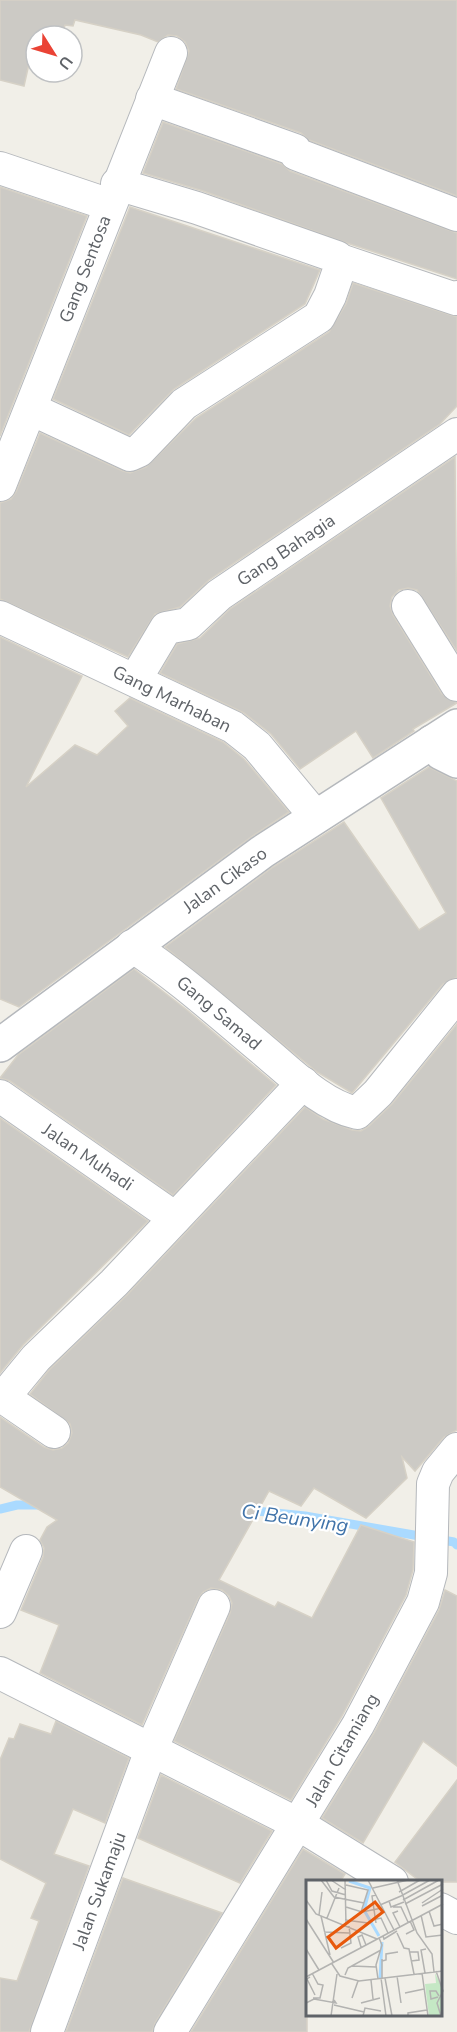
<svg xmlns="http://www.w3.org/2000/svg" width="457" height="2032" viewBox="0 0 457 2032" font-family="'Nunito Sans',sans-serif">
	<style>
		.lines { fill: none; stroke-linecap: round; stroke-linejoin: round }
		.stream { stroke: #aadaff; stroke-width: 9 }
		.building { fill: #cccac5; stroke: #d6d1c6; stroke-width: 1.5 }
		.minor-casing { stroke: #b5b8bc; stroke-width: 34 }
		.tertiary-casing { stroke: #b5b8bc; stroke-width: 36 }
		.minor { stroke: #fff; stroke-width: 32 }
		.tertiary { stroke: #fff; stroke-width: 33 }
		.labels { text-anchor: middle; stroke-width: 4.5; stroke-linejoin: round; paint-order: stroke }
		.street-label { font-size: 18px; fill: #5f6368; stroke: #fff }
		.water-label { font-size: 20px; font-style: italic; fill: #4174aa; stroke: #fff }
		.inset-river { fill: none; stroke: #aadaff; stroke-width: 3 }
		.inset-road { fill: none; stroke: #b3b3b1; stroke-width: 1.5 }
		.view { fill: #e8590c; fill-opacity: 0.15; stroke: #e8590c; stroke-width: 3 }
		.inset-edge { fill: none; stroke: #5f6368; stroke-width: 3 }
	</style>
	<rect width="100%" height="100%" fill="#f1efe8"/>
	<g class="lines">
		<g class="stream">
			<polyline points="0,1509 17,1505 42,1505"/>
			<polyline points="247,1510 305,1516 454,1542 457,1545"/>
		</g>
	</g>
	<g class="building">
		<polygon points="0,0 457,0 457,196 309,140 301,133 176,89 189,51 185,42 177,36 168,35 158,42 141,35 75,20 73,26 65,25 62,36 36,36 36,47 33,46 24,86 0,80"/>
		<polygon points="163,122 282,164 290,171 457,233 457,279 347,243 203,191 143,173"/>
		<polygon points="0,187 87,216 0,436"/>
		<polygon points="130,207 320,270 305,304 174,389 129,435 53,399"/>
		<polygon points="353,283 457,317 457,406 440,424 209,580 180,607 155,614 128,657 0,599 0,503 11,499 16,492 40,433 123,471 130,473 146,467 196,418 329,332 346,304"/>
		<polygon points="455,457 457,651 417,590 408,588 399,590 392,597 390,606 393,615 442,694 457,703 413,729 414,731 373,758 356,731 300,769 271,734 244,713 160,673 177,644 200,638 230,609"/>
		<polygon points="0,637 82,676 26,787 75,745 97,755 128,726 115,711 130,698 223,742 244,759 289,812 251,837 19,1007 0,999"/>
		<polygon points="429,767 457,781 457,977 443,984 352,1093 317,1072 165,947 273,867 344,822 419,930 446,913 381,798"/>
		<polygon points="134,969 187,1010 276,1085 173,1195 10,1081 0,1078 18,1055"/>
		<polygon points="457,1024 457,1430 444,1437 415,1471 402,1457 407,1478 366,1518 314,1488 301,1506 269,1491 219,1580 275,1607 278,1602 312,1618 361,1525 414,1542 413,1570 406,1595 342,1716 291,1800 174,1741 230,1613 232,1603 229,1596 222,1590 211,1588 203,1592 198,1599 142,1725 40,1673 59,1625 21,1610 43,1557 44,1548 40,1540 47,1527 57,1520 0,1487 0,1417 44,1447 53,1450 62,1448 68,1443 72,1433 70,1424 30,1394 49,1370 127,1295 305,1107 323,1119 352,1130 361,1131 369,1126 392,1104"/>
		<polygon points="0,1118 148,1221 23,1345 0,1373"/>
		<polygon points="445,1590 457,1596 457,1766 423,1741 363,1843 322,1818 374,1733 439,1610"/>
		<polygon points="56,1721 129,1758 105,1823 73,1809 54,1854 89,1866 29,2032 0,2032 0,1978 17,1981 39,1921 31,1918 46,1883 0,1859 0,1760 9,1738 14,1739 20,1724 51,1734"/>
		<polygon points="161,1775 272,1831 240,1883 138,1838"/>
		<polygon points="457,1780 457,1882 421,1882 395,1862"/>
		<polygon points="303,1849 345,1874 340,1882 307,1882 307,2032 191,2032"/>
		<polygon points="123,1878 222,1913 155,2023 152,2032 66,2032"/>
	</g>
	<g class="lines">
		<defs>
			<g id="minor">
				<polyline points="152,99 295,150 296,154 457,215"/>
				<polyline points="0,168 110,205"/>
				<polyline points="340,260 456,299 457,297"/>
				<polyline points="31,409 130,455 139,451 184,404 319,317 330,296 341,264 337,257 197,208 117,184"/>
				<polyline points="0,485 171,53"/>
				<polyline points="408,606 457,685"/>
				<polyline points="0,617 233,727 257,746 316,817"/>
				<polyline points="135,680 166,628 188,624 219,595 457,434"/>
				<path d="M132 946C178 976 220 1014 262 1049 290 1072 321 1105 357 1113L378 1093 457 995"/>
				<polyline points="0,1096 175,1218"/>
				<polyline points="0,1395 54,1432"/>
				<polyline points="3,1398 36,1358 114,1283 303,1083"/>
				<polyline points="0,1612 26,1551"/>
				<polyline points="0,1673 298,1824 392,1882"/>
				<polyline points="440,1909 457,1918"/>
				<polyline points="47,2032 151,1750 214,1606"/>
				<polyline points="170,2032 358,1725 423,1602 431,1573 433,1484 438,1472 457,1449"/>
			</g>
			<g id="tertiary">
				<polyline points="432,742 441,753 457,761"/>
				<polyline points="0,1045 262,852 457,726"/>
			</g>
		</defs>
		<use href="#minor" class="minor-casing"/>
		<use href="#tertiary" class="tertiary-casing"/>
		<use href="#minor" class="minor"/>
		<use href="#tertiary" class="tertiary"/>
	</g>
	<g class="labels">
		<g class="street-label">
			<text transform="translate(85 269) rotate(-69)" y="6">Gang Sentosa</text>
			<text transform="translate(286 550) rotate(-34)" y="6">Gang Bahagia</text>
			<text transform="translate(172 699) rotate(26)" y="6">Gang Marhaban</text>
			<text transform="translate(225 880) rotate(-36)" y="6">Jalan Cikaso</text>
			<text transform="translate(219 1013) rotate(40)" y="6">Gang Samad</text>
			<text transform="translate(88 1157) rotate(34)" y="6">Jalan Muhadi</text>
			<text transform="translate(342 1750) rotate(-60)" y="6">Jalan Citamiang</text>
			<text transform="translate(99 1891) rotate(-70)" y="6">Jalan Sukamaju</text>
		</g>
		<g class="water-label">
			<text transform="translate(295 1518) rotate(8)" y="7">Ci Beunying</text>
		</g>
	</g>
	<g transform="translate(306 1880)">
		<rect width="136" height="136" fill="#f1efe8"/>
		<path d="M129 93 136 107V136H123L119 104 130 103Z" fill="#c5e8c5"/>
		<path class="inset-river" d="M43 1 64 8 58 30 73 56M74 98 76 62"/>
		<path class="inset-road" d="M15 0 28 17 58 23M20 0 26 11 40 15M25 0 40 10M39 0 40 44M62 0 88 50M91 0 111 53 126 74 128 92M40 5 62 10 55 32M67 8 102 0M93 12 114 0M95 16 124 0M0 20 10 34 71 59M97 20 133 0M83 21 85 27 98 22M116 23 137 9M99 24 137 4M74 25 95 16M116 26 137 15M40 27 56 32 76 28M87 27H95L102 42M92 31 87 33 94 47M123 31 128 46 137 44M13 35 16 12M115 35 120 57 137 55M15 36 24 75M21 38 33 8M0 39 28 83M39 40 62 43M66 40 75 38 82 53M70 43 66 16 70 15M18 52 43 53M91 53 98 68 103 69 108 94M100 54 108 50 104 41M77 56 78 59 91 51M55 67 52 57 56 55 60 65M35 68 45 63 43 46M0 69 13 90M103 72H112L113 80 105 81M76 81 80 80V74L92 72M26 84 34 96 53 101 137 91M46 86 70 87M130 91 137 111 131 123 135 136M6 93 12 104 17 105 14 118H7M116 93 122 136M119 93 115 70 120 69M39 95 42 88 75 70M91 96 95 123M0 97 137 24M4 97 1 99 9 115M75 98 80 136M76 98V79M79 98 86 136M72 99 70 85 76 65 73 58M65 100 67 119M99 113 118 109M132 117 125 119 124 111H130L133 116M46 118 52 101M0 123 8 119 30 123 28 120M55 123 74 118M28 125 58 132M25 136 31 94M57 136 59 128 75 131M102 136V133L121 130"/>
		<path class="view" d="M69 22 77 32 30 68 22 57Z"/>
		<rect width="136" height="136" class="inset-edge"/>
	</g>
	<g transform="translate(54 54) rotate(127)"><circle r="28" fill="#ffffff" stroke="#bfc1c3" stroke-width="1.5"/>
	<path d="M0-4.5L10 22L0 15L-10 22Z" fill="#ea4335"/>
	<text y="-9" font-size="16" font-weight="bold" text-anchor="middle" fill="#5f6368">U</text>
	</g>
</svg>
